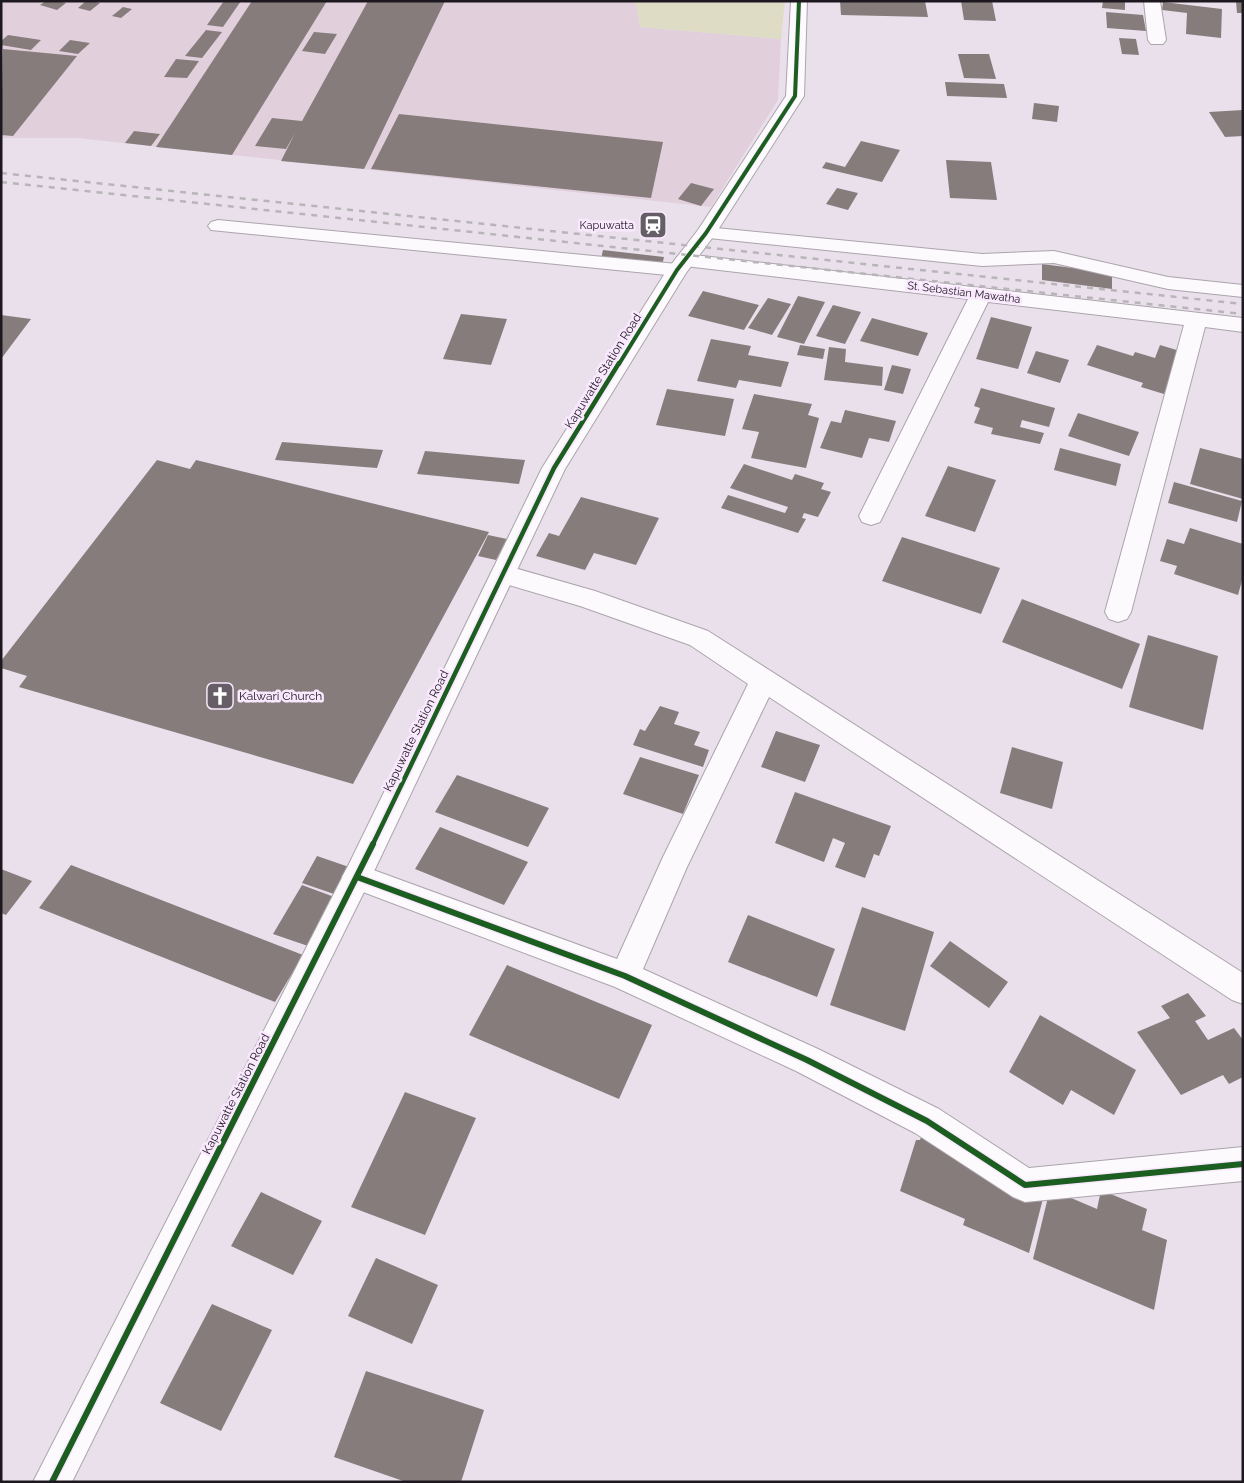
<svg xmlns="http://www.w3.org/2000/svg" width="1244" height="1483" viewBox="0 0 1244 1483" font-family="Raleway,sans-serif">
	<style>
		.commercial { fill: #e1d0dc }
		.green { fill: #dedcc5 }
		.building { fill: #877c7c }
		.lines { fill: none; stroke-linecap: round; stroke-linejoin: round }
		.minor-casing { stroke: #aba4ac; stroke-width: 2 }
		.tertiary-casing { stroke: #aba4ac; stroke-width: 2 }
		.minor { fill: #fcfafc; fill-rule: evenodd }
		.tertiary { fill: #fcfafc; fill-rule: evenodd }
		.rail { stroke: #b7b5b7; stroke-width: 2.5; stroke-dasharray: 6 6; stroke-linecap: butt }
		.cycleway-far2-casing { stroke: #fae9fe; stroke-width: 5.5 }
		.cycleway-far1-casing { stroke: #fae9fe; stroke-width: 8 }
		.cycleway-casing { stroke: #fae9fe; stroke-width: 9 }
		.cycleway-far2 { stroke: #1b5e20; stroke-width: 4 }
		.cycleway-far1 { stroke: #1b5e20; stroke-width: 4.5 }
		.cycleway { stroke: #1b5e20; stroke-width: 6 }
		.labels { text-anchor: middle; stroke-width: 5; stroke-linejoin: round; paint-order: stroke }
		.far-poi-label { font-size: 11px; fill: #1d181f; stroke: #fae9fe; text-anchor: end }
		.far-street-label { font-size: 11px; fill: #1d181f; stroke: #fae9fe }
		.street-label { font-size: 12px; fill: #1d181f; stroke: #fae9fe }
		.poi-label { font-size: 12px; fill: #1d181f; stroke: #fae9fe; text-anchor: start }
	</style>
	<rect width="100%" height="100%" fill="#eae0ec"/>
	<polygon class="commercial" points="4,1 636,1 640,27 781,39 778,100 711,207 77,138 1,138 1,5"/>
	<polygon class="green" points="636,1 785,1 781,39 640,27"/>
	<g class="building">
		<polygon points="46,1 58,1 66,3 57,10 40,5"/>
		<polygon points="86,1 92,1 100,3 90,11 78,8"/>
		<polygon points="224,1 241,1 223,27 207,25"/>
		<polygon points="252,1 327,1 232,155 156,147"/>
		<polygon points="368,1 445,1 370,157 340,154 370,157 364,169 281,161 295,133 286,149 255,146 272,118 302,121"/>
		<polygon points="840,1 925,1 928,17 841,15"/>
		<polygon points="961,1 992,1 996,21 964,20"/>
		<polygon points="1103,1 1125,1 1125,10 1102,8"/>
		<polygon points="1236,1 1243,1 1243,13 1237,13"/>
		<polygon points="1163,2 1222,9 1221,38 1186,34 1187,13 1162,10"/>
		<polygon points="123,7 132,9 121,18 112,16"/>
		<polygon points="1106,12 1143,15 1146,31 1107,28"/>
		<polygon points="206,30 222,32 202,58 185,56"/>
		<polygon points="314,32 337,34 325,54 302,51"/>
		<polygon points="8,35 41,40 31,50 1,45 1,41"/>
		<polygon points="1119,38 1136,39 1139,55 1122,54"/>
		<polygon points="70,40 90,43 78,54 59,51"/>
		<polygon points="3,49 77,56 13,136 1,135"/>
		<polygon points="958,54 989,54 996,79 964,78"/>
		<polygon points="176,59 199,61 187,78 164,77"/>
		<polygon points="945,82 1004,84 1007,98 947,96"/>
		<polygon points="1034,103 1059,106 1057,122 1032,119"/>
		<polygon points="1243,110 1243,136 1225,137 1209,112"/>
		<polygon points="399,114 663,142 651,198 371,169"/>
		<polygon points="134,131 160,134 151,146 125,143"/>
		<polygon points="861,141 900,150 882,182 822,168 826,162 845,167"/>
		<polygon points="946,160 991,162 997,200 950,198"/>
		<polygon points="691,183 714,189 701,206 678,199"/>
		<polygon points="837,188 858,193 848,210 826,204"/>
		<polygon points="603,250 664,257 662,266 601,259"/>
		<polygon points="1042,264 1112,273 1112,289 1042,280"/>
		<polygon points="703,291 759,305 744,330 688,316"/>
		<polygon points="798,296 825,302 804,344 777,337"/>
		<polygon points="768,298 791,304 772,335 748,328"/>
		<polygon points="833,305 861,312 845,344 816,336"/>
		<polygon points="461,314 507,319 491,365 443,359"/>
		<polygon points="1,315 31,319 1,359"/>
		<polygon points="991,317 1032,327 1018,369 976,359"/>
		<polygon points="872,318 928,333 918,356 860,341"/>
		<polygon points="711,339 751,346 748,355 789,362 781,387 739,380 736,388 697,381"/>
		<polygon points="800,345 825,349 823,359 797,355"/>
		<polygon points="1097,345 1133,356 1135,352 1155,358 1160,345 1180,351 1164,394 1141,387 1143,383 1087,365"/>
		<polygon points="829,347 846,349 845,362 883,367 882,386 824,380"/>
		<polygon points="1036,351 1069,360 1060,383 1027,373"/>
		<polygon points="892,365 911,369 903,394 884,390"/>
		<polygon points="981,388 1055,408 1049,427 1022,420 1020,427 1044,433 1040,444 991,434 993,428 974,423 980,408 974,406"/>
		<polygon points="667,389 734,399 725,436 656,425"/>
		<polygon points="754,394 812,404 808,415 819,418 806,468 751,458 759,432 742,429"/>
		<polygon points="845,410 896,421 889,442 869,438 862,458 820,448 831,421 841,423"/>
		<polygon points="1078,413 1139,432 1129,456 1068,436"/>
		<polygon points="282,442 383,450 377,468 275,460"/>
		<polygon points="1060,448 1121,464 1116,486 1054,470"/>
		<polygon points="1200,448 1243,459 1243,499 1190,484"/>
		<polygon points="425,451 525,460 519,484 417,474"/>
		<polygon points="157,460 190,469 196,460 489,532 353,784 19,687 27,676 1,668 1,661"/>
		<polygon points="744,464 792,480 795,474 824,483 821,489 831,492 818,517 804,513 802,518 806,519 798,533 721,508 728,495 785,513 788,507 730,488"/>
		<polygon points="948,466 996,480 975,532 925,516"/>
		<polygon points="1174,482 1242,501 1237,522 1168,503"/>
		<polygon points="581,497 659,518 636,565 594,553 585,570 536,556 549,533 559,536"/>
		<polygon points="1190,528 1243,544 1243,577 1238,595 1174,574 1177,566 1160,561 1167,539 1184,544"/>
		<polygon points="488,535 507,539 496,560 478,556"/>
		<polygon points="902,537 1000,568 981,614 882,581"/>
		<polygon points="1022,599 1140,644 1122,689 1002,642"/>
		<polygon points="1148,635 1218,656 1203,730 1129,707"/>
		<polygon points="660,706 679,712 674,724 700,732 694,745 709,750 703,767 633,745 640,729 645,731"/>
		<polygon points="776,731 820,745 805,782 761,767"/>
		<polygon points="1012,747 1063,762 1052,809 1000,793"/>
		<polygon points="640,757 699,775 683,814 623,794"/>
		<polygon points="457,775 549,808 528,847 435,812"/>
		<polygon points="795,792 891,826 879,856 874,854 865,878 835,867 845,843 833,838 824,862 775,843"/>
		<polygon points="440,827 528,862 504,905 415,869"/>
		<polygon points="317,856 349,867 334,894 302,883"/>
		<polygon points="71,865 303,955 275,1002 39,908"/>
		<polygon points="1,869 32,881 6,915 1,913"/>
		<polygon points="302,885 337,898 308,946 273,934"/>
		<polygon points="862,907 934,932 905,1031 830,1005"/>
		<polygon points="748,915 835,949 817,997 728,962"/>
		<polygon points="950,941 1008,982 989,1008 930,966"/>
		<polygon points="507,965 652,1025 619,1099 469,1035"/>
		<polygon points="1188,993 1206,1016 1195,1021 1208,1040 1234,1028 1243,1040 1243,1077 1229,1084 1223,1075 1181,1095 1137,1032 1170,1018 1161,1006"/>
		<polygon points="1040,1015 1136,1070 1114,1115 1071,1090 1063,1105 1009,1072"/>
		<polygon points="405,1092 476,1118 425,1235 351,1207"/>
		<polygon points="923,1131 1048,1179 1029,1253 963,1225 965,1219 900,1191 916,1140 920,1140"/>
		<polygon points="1050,1189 1097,1209 1101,1190 1147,1209 1142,1230 1167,1240 1154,1310 1033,1259"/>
		<polygon points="261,1192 322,1221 293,1275 231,1246"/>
		<polygon points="376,1258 438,1285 412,1344 348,1316"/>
		<polygon points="212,1304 272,1330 221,1431 160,1403"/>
		<polygon points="366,1371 484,1410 461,1482 406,1482 334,1457"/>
	</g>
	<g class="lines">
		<defs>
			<g id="minor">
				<polygon points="1144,1 1160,1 1166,40 1163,44 1151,44 1148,40"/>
				<polygon points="218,220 677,264 675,260 678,256 685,254 1243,318 1243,332 1205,327 1131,612 1127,619 1118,622 1109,619 1105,612 1184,325 988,302 883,516 880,522 871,525 862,522 859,516 968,299 685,266 687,270 684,274 677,276 211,230 208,226 211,222"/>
				<polygon points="706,227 982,254 1054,251 1168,277 1243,285 1243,297 1168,289 1054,263 982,266 699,237 696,233 699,229"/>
				<polygon points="504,565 595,591 708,631 1243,973 1243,1004 1232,1000 769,697 687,867 643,969 818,1049 939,1109 1029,1168 1243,1147 1243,1181 1025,1202 1013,1197 915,1133 796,1071 615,987 347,886 342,877 347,868 357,864 617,959 663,857 748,684 690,645 580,606 495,581 491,574 495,567"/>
			</g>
			<polygon id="tertiary" points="791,1 807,1 804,96 716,233 686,273 565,469 367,886 72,1482 33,1482 347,868 542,468 667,270 698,230 786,96"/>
		</defs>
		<use href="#minor" class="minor-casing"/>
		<use href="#tertiary" class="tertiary-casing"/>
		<use href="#minor" class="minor"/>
		<use href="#tertiary" class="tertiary"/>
		<g class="rail">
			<polyline points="1,173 1243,304"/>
			<polyline points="1,182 1243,314"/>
		</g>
		<defs>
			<polyline id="cycleway-far2" points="619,364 677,270 706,233 795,96 799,1"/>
			<polyline id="cycleway-far1" points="372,846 554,468 619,363"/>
			<g id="cycleway">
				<polyline points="357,877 625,976 807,1060 927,1121 1025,1185 1243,1164"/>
				<polyline points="52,1482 373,844"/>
			</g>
		</defs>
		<use href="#cycleway-far2" class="cycleway-far2-casing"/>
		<use href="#cycleway-far1" class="cycleway-far1-casing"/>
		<use href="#cycleway" class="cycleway-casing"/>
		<use href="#cycleway-far2" class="cycleway-far2"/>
		<use href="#cycleway-far1" class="cycleway-far1"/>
		<use href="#cycleway" class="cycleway"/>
	</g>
	<defs>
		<symbol id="station-square" viewBox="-11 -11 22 22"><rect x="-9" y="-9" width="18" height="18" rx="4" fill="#655e67" stroke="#fae9fe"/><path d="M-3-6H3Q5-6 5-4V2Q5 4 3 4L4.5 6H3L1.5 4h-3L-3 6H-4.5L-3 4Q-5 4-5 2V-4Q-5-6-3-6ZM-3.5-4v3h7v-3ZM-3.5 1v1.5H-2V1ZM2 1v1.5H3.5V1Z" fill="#fff"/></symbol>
		<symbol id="church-square" viewBox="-11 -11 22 22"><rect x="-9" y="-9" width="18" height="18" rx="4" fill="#655e67" stroke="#fae9fe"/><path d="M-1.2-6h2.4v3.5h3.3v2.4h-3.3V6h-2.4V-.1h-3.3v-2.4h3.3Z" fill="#fff"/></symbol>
	</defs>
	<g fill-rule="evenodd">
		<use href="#station-square" x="637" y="209" width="32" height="32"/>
		<use href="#church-square" x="204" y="680" width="32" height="32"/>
	</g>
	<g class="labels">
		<g class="far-poi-label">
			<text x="634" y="229">Kapuwatta</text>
		</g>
		<g class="far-street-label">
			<text transform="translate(964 292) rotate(7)" y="4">St. Sebastian Mawatha</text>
		</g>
		<g class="street-label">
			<text transform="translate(603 371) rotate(-58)" y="4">Kapuwatte Station Road</text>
			<text transform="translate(416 731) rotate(-64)" y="4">Kapuwatte Station Road</text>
			<text transform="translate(236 1094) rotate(-63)" y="4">Kapuwatte Station Road</text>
		</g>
		<g class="poi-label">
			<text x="239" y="700">Kalwari Church</text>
		</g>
	</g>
	<rect width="1244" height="1483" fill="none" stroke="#1d181f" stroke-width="5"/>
</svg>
